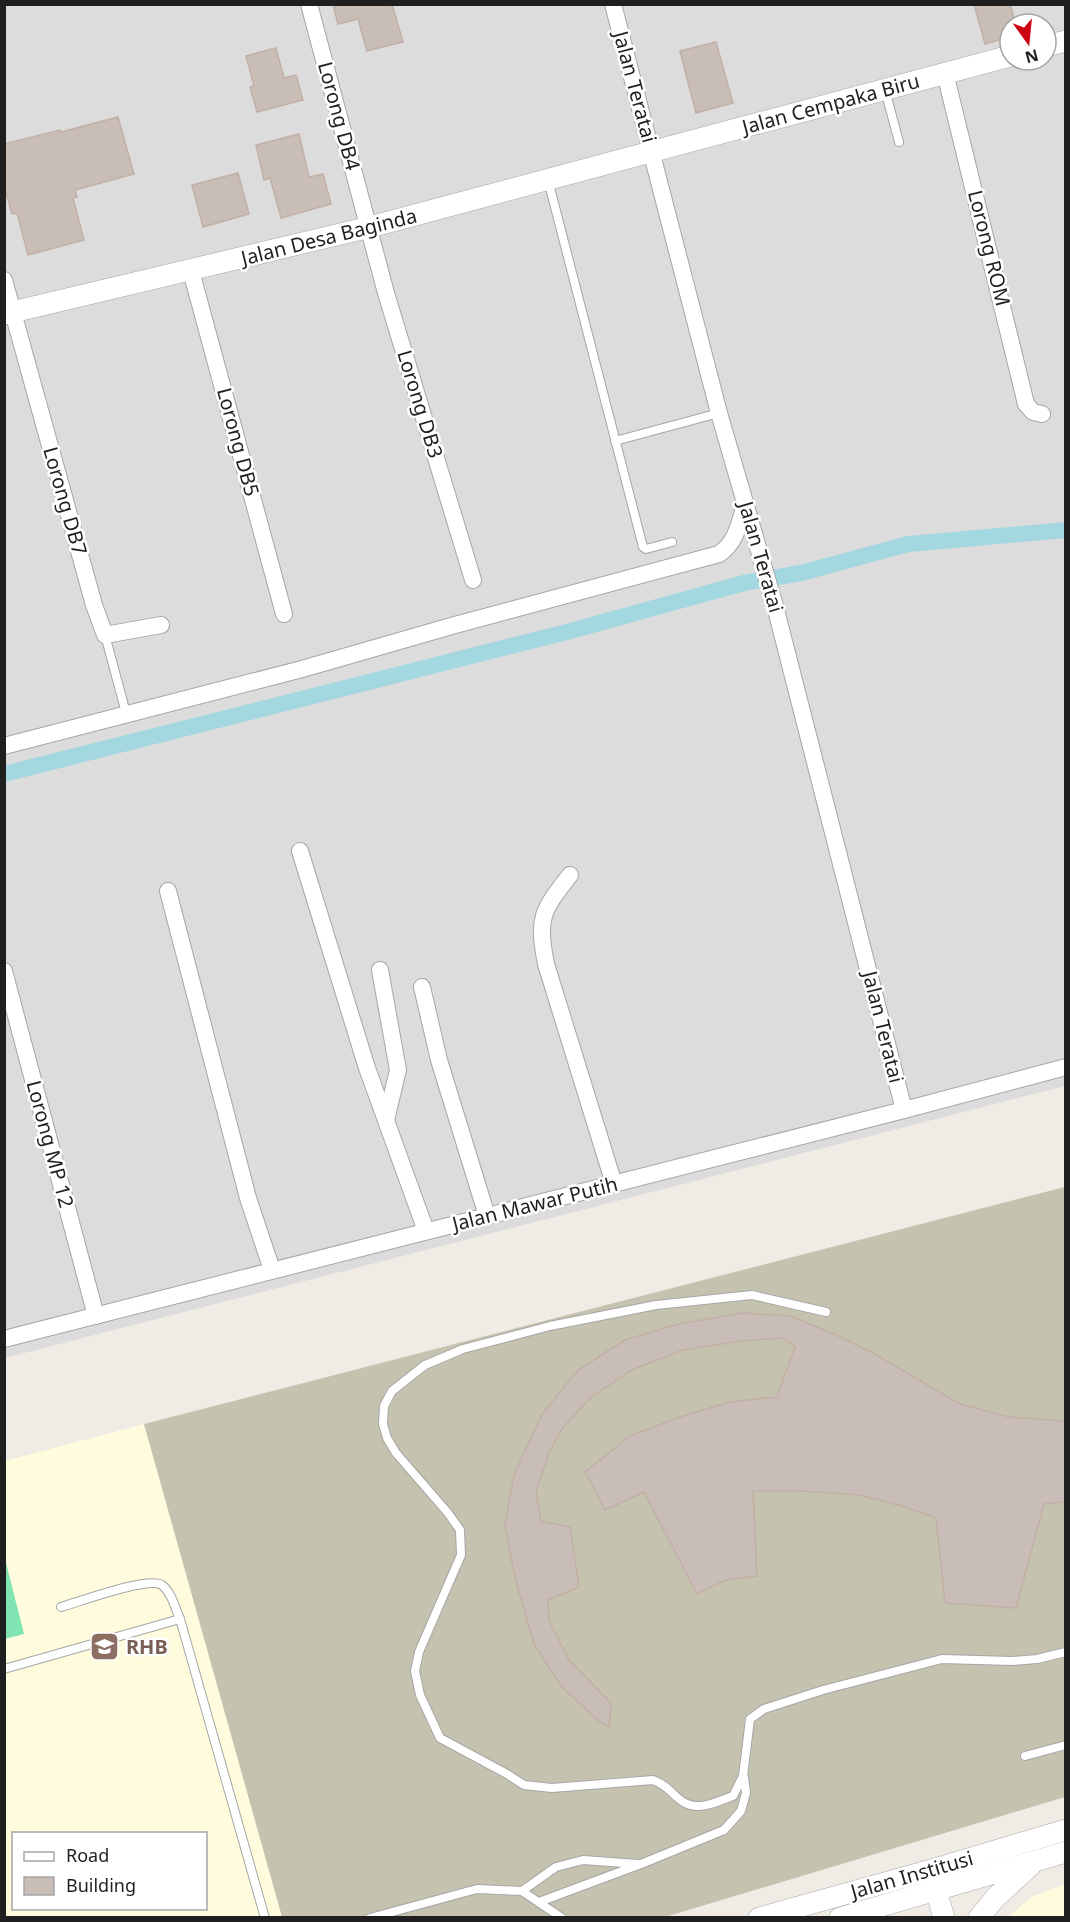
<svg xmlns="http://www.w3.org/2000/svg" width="1070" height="1922" viewBox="0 0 1070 1922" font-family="'Noto Sans',sans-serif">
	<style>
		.residential { fill: #dddcdc; fill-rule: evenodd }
		.education { fill: #fffcde; fill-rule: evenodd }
		.construction { fill: #c5c3af }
		.pitch { fill: #7fe3b2 }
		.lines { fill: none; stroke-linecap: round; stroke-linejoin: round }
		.canal { stroke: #a3d8e0; stroke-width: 16 }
		.building { fill: #c8bdb7; stroke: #c2b0a6; stroke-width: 1.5 }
		.service-casing { stroke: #a6a6a6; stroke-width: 10 }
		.minor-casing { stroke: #a6a6a6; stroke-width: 18 }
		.tertiary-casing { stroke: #a6a6a6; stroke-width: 22 }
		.service { stroke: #fff; stroke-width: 8 }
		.minor { stroke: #fff; stroke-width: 16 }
		.tertiary { stroke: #fff; stroke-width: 21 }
		.labels { text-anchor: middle; stroke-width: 5; stroke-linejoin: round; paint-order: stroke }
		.street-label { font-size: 20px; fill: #1f1f1f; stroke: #fff }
		.education-label { font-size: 20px; font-weight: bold; fill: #785e54; stroke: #fff; text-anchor: start }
	</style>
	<rect width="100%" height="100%" fill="#f0ebe4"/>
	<path class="residential" d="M5 5H1065V1086L5 1358ZM1010 24H1046V60H1010Z"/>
	<g class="education">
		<path d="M144 1424 282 1917 5 1918V1461ZM14 1834H206V1908H14Z"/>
		<polygon points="1065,1884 1065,1917 1008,1917 1033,1896"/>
	</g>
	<polygon class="construction" points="1065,1187 1065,1797 665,1917 282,1917 144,1424"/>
	<polygon class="pitch" points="5,1559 24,1634 5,1639 4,1639"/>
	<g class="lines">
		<polyline class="canal" points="4,774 563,633 744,583 801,573 908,544 1066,530"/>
	</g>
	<g class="building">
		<polygon points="333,4 392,4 403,42 367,51 358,19 338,24"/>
		<polygon points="974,4 1010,4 1016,24 1010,24 1010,37 985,44"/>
		<polygon points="716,42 733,103 696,113 680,51"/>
		<polygon points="276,48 284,78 296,75 303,100 257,112 250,87 254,86 246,56"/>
		<polygon points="118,117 134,174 75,190 77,197 73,198 84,240 28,255 17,213 12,214 4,186 4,144 60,130 61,132"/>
		<polygon points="299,134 309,177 323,174 331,204 281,218 270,178 264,180 256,145"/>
		<polygon points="238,173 249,214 203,227 192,185"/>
		<polygon points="742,1313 790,1316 832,1333 875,1354 960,1404 1009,1417 1065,1421 1065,1502 1044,1504 1016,1608 945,1603 936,1518 902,1506 859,1495 801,1491 753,1491 757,1576 726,1580 697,1594 644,1492 605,1510 585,1472 630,1436 677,1418 729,1402 777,1397 795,1346 782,1338 741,1341 683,1350 632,1370 590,1398 562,1429 549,1453 536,1491 541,1521 570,1527 579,1587 548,1600 549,1620 569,1660 611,1703 609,1727 595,1718 561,1686 534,1644 515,1578 505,1526 514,1475 542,1414 578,1370 625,1340 678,1324"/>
	</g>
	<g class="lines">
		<defs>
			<g id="service">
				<polyline points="885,90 899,142"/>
				<polyline points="548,180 643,547 646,549 672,542"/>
				<polyline points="615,441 719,413"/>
				<polyline points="105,635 126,713"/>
				<path d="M826 1312 752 1295 656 1305 550 1326 463 1349 425 1365 392 1391 384 1406 383 1424 387 1438 396 1453 448 1513 460 1530 461 1555 419 1652 415 1671 420 1695 440 1738 507 1774 524 1785 552 1788 653 1780C670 1786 672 1796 685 1803 700 1811 718 1801 733 1796L743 1776 750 1719 764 1709 823 1690 942 1659 1012 1661 1037 1659 1066 1652"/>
				<path d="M61 1607C79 1602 148 1576 162 1585 172 1593 175 1608 180 1619"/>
				<polyline points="4,1669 180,1619 265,1918"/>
				<polyline points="1025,1756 1066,1745"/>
				<polyline points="522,1891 556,1867 583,1860 638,1864"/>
				<polyline points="539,1902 641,1864 724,1830 741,1811 746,1793 744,1777"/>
				<polyline points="370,1918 477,1889 522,1891 562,1918"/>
			</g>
			<g id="minor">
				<polyline points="309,4 386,293 473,580"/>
				<polyline points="613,4 719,413 775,606 904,1110"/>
				<polyline points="945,73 1026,404 1033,412 1042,414"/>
				<polyline points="191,271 284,614"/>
				<polyline points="4,280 94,605 105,635 161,625"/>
				<path d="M4 746 302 669 455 625 719 554C736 543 739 524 745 505"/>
				<polyline points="300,851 367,1068 426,1231"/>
				<path d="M570 875C542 911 537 917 546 964L614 1184"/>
				<polyline points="168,891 248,1198 272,1270"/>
				<polyline points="380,970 398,1070 386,1120"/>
				<polyline points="4,971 96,1316"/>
				<polyline points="422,987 439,1060 487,1216"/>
				<polyline points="4,1339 904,1110 1066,1067"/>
			</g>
			<g id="tertiary">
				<polyline points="1046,46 1066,41"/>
				<polyline points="4,314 370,227 1010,56"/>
				<polyline points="932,1876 944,1918"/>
				<polyline points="759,1918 931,1870 1066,1830"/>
				<polyline points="840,1918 1066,1852"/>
				<polyline points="979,1918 995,1898 1031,1865"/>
			</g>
		</defs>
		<use href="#service" class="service-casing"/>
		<use href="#minor" class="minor-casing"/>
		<use href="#tertiary" class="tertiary-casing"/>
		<use href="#service" class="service"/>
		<use href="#minor" class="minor"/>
		<use href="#tertiary" class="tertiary"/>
	</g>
	<defs>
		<symbol id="university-square" viewBox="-11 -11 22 22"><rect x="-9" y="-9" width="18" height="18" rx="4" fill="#8d6e63" stroke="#fff"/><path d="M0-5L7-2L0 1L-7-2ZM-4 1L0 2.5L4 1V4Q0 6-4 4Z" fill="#fff"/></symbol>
	</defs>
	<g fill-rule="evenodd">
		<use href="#university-square" x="88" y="1630" width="33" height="33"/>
	</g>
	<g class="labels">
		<g class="street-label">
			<text transform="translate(635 87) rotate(75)" y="7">Jalan Teratai</text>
			<text transform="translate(831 104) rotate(-15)" y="7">Jalan Cempaka Biru</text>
			<text transform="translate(339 116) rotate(75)" y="7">Lorong DB4</text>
			<text transform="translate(329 237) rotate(-14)" y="7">Jalan Desa Baginda</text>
			<text transform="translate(989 248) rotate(76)" y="7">Lorong ROM</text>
			<text transform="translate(420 404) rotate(73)" y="7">Lorong DB3</text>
			<text transform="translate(238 442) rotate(75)" y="7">Lorong DB5</text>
			<text transform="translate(65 501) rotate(74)" y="7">Lorong DB7</text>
			<text transform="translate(761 557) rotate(74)" y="7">Jalan Teratai</text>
			<text transform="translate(883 1027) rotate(76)" y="7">Jalan Teratai</text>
			<text transform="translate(50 1144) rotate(75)" y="7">Lorong MP 12</text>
			<text transform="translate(535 1204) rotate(-14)" y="7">Jalan Mawar Putih</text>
			<text transform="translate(912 1875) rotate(-16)" y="7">Jalan Institusi</text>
		</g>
		<g class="education-label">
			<text x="126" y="1654">RHB</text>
		</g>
	</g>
	<rect width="1070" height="1922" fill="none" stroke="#1f1f1f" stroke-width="12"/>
	<rect x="12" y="1832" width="195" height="78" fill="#ffffff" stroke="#a5a5a5" stroke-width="1.5"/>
	<rect x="24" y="1852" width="30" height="9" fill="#ffffff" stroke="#a5a5a5" stroke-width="1.5"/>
	<text x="66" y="1862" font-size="18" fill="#1f1f1f">Road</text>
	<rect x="24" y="1877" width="30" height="18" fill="#c8bdb7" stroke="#a5a5a5" stroke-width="1.5"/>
	<text x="66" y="1892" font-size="18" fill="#1f1f1f">Building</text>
	<g transform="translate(1028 42) rotate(165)"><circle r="28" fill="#ffffff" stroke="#a5a5a5" stroke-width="1.5"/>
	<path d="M0-4.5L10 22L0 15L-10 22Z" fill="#cd0014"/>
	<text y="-9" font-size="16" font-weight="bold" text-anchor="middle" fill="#1f1f1f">N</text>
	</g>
</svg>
